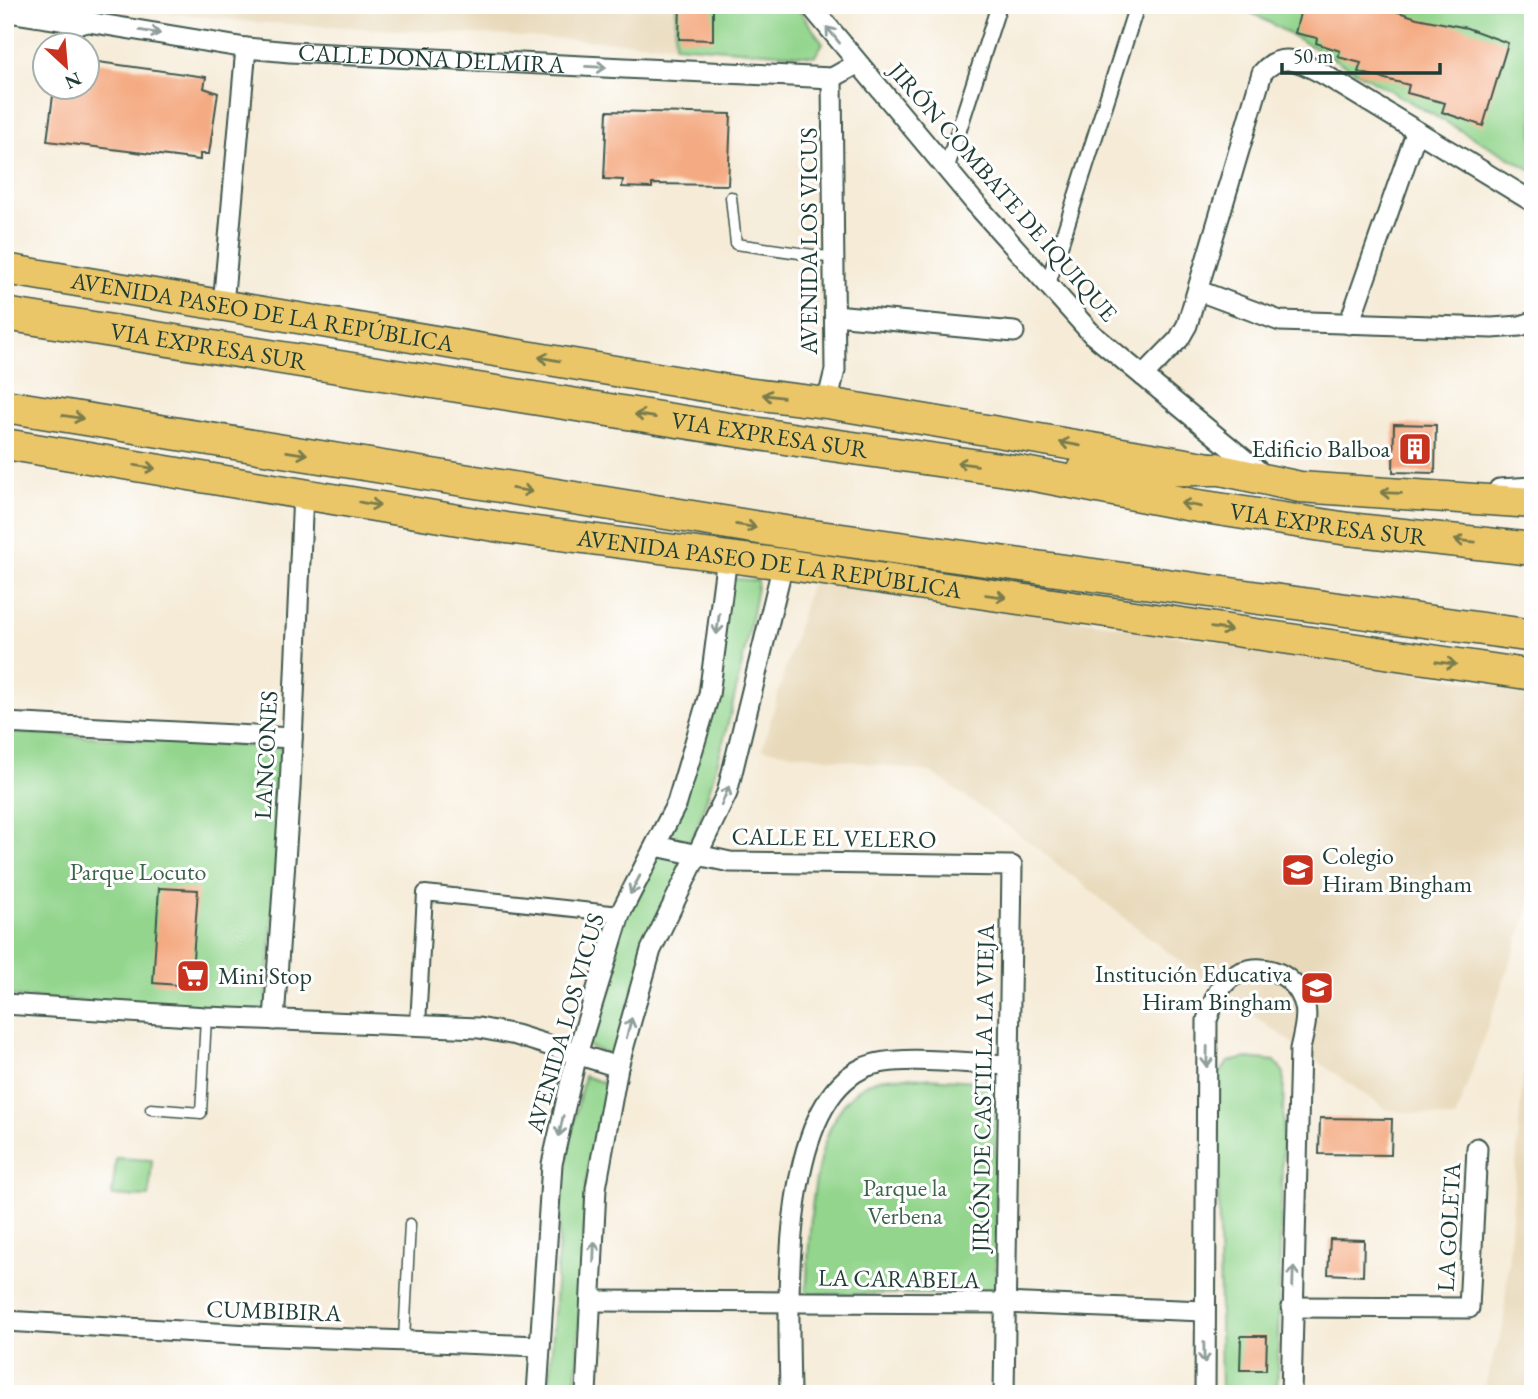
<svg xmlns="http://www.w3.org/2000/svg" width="1538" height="1399" viewBox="0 0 1538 1399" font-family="'EB Garamond',serif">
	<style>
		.built { fill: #e8d9ba }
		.green { fill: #93d58d; stroke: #598960; stroke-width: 2 }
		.building { fill: #f4ab83 }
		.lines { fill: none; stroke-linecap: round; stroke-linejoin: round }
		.service-casing { stroke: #3f574c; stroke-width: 13 }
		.pedestrian-casing { stroke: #3f574c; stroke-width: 18 }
		.minor-casing { stroke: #3f574c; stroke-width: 23 }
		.tertiary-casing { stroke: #3f574c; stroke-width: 28 }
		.primary-casing { stroke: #3f574c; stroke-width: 33 }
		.trunk-casing { stroke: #3f574c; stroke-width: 35 }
		.service { stroke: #fff; stroke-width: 10 }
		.pedestrian { stroke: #fff; stroke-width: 14 }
		.minor { stroke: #fff; stroke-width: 19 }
		.tertiary { stroke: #fff; stroke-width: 24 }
		.primary { stroke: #eac669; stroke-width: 30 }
		.trunk { stroke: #eac669; stroke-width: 32 }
		.oneway { stroke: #8f9e9a }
		.oneway2 { stroke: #7a7b4c }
		.labels { text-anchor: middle; stroke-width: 6; stroke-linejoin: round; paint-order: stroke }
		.street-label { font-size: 24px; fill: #1f3d34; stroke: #fff }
		.poi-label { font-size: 24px; fill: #1f3d34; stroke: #fff; text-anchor: end }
		.park-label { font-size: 24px; fill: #3c634a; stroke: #fff }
	</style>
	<rect width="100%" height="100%" fill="#fff"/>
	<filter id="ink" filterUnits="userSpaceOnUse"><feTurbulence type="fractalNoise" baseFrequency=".0143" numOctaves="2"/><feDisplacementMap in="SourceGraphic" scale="14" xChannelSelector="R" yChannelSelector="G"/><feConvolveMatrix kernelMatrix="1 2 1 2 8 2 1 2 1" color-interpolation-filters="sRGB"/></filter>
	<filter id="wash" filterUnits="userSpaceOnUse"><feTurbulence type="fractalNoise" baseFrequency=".00686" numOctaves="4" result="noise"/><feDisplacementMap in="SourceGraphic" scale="28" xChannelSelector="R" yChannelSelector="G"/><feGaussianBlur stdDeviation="1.57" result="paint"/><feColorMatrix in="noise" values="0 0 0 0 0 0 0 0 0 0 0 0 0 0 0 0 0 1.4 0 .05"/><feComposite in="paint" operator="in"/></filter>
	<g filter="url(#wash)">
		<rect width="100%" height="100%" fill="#f5ebd7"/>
		<g class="built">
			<polygon points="108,5 676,5 675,45 250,22"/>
			<polygon points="812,578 1533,691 1533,898 1455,1119 1385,1109 1199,977 1028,841 931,772 762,749"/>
			<polygon points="1533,981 1533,1394 1482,1394 1503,1328 1530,988"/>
		</g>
		<g class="green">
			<polygon points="676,5 795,5 823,43 815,56 675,45"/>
			<polygon points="1238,5 1533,5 1533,171"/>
			<path d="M730 578 758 581C743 668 724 750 695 834L689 841 672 837 670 834Z"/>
			<polygon points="5,732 283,748 266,1014 5,996"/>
			<polygon points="658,852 687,859 616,1057 585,1045 624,917"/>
			<polygon points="1247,1058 1275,1061 1284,1073 1277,1394 1221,1394 1217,1078 1228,1062"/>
			<polygon points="584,1076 607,1084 586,1183 576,1394 549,1394 563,1175"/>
			<path d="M906 1077 996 1082V1294H806C811 1233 807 1100 879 1079 887 1077 898 1078 906 1077Z"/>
			<polygon points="116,1158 152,1160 149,1197 112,1196"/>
		</g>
		<g id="blocks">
			<g class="building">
				<polygon points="680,5 713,5 713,40 679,39"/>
				<polygon points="1302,5 1377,5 1417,18 1467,28 1508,43 1483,126 1442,112 1445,103 1407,93 1409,85 1358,72 1361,63 1338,57 1340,51 1316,43 1317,38 1295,33"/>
				<polygon points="91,61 206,77 204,88 218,93 209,154 200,154 200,160 47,141 54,88 88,88 88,67 90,67"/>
				<polygon points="607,111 731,114 728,185 652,184 652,188 622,187 623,180 604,179"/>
				<polygon points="1394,424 1436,425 1435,473 1393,472"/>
				<polygon points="159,888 198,890 191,986 153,983"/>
				<polygon points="1320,1118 1392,1119 1391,1155 1319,1154"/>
				<polygon points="1330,1239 1364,1240 1363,1276 1328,1274"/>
				<polygon points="1241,1336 1267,1336 1266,1370 1240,1370"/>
			</g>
		</g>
	</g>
	<g filter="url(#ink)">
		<use href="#blocks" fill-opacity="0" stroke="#3f574c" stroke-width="2"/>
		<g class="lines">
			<defs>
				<g id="service">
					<polyline points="731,197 736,244 834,258"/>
					<polyline points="151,1109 201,1113 206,1017"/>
					<polyline points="404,1340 410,1224"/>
				</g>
				<g id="pedestrian">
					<polyline points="946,170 999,5"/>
					<polyline points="1047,287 1137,5"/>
					<polyline points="418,1025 425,893 620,914"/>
				</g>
				<g id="minor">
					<polyline points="810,5 975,203 1092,334 1267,478"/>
					<path id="s1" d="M82 21 246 48 290 52 832 78 857 64"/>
					<polyline points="1199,291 1280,321 1492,328 1520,326 1533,322"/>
					<polyline points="223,305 246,48"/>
					<polyline points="835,315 1014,332"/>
					<polyline points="1349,324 1416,133"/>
					<path d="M1143 376 1179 339 1187 325 1262 73C1282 49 1302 63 1325 75L1533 202"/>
					<polyline points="827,403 835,370 832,78"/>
					<polyline points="1499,489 1533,487"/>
					<polyline points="5,723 292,738"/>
					<polyline points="656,846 730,862 1012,866 1004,1394"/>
					<polyline points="5,1004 206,1017 479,1028 516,1035 618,1067"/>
					<polyline points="274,1020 290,788 303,493"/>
					<polyline points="592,1301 1004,1303 1204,1311"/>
					<polyline points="1292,1307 1469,1308 1477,1148"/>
					<polyline points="5,1321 250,1335 540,1346"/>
					<polyline points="537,1394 552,1164 577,1054 620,914 677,803 709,695 727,557"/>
					<polyline points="586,1394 596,1188 618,1067 651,950 727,793 783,564"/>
					<path d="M790 1394C789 1312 777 1109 863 1068 894 1053 971 1064 1007 1065"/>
					<path d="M1205 1394 1207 1020C1212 1007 1216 991 1227 981 1254 957 1296 970 1305 1006 1308 1019 1303 1035 1300 1049L1291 1394"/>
				</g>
				<polyline id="tertiary" points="5,9 82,21 84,5"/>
				<g id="primary">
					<path id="s2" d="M5 269 752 394 827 403 1216 469 1300 487 1533 503"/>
					<path id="s3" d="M5 444 506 528 783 564 1533 675"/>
				</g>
				<g id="trunk">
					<path id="s4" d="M5 314 804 441 1014 471 1192 505 1348 529 1533 549"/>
					<polyline points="5,406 791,533 1533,636"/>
					<polyline points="1084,470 1216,469"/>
				</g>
			</defs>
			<use href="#service" class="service-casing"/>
			<use href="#pedestrian" class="pedestrian-casing"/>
			<use href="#minor" class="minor-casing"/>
			<use href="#tertiary" class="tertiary-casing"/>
			<use href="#primary" class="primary-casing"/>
			<use href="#trunk" class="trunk-casing"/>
			<use href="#service" class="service"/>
			<use href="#pedestrian" class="pedestrian"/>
			<use href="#minor" class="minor"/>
			<use href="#tertiary" class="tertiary"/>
			<use href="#primary" class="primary"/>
			<use href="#trunk" class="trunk"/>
		</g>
		<defs><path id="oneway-shaft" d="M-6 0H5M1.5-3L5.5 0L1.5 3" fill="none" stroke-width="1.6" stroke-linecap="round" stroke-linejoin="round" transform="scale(1.75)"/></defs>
		<g class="oneway">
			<use href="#oneway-shaft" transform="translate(150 32) rotate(9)"/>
			<use href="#oneway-shaft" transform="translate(833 35) rotate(-129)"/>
			<use href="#oneway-shaft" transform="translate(596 67) rotate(3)"/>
			<use href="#oneway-shaft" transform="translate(718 624) rotate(97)"/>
			<use href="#oneway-shaft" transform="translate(725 796) rotate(-68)"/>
			<use href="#oneway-shaft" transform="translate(635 885) rotate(118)"/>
			<use href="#oneway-shaft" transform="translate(629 1028) rotate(-75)"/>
			<use href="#oneway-shaft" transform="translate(1207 1057) rotate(91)"/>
			<use href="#oneway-shaft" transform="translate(561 1126) rotate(102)"/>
			<use href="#oneway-shaft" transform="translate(594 1252) rotate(-88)"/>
			<use href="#oneway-shaft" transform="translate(1293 1277) rotate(-88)"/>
			<use href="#oneway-shaft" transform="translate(1204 1353) rotate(89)"/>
		</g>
		<g class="oneway2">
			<use href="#oneway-shaft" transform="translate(549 359) rotate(-170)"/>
			<use href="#oneway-shaft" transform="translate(773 396) rotate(-173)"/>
			<use href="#oneway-shaft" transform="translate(645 416) rotate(-171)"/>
			<use href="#oneway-shaft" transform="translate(73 417) rotate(9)"/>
			<use href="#oneway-shaft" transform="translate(1070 444) rotate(-170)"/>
			<use href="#oneway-shaft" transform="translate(297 453) rotate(9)"/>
			<use href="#oneway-shaft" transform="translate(967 464) rotate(-172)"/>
			<use href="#oneway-shaft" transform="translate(145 467) rotate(9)"/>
			<use href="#oneway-shaft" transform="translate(522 490) rotate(9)"/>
			<use href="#oneway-shaft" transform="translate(1391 493) rotate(-178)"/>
			<use href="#oneway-shaft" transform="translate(370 504) rotate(10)"/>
			<use href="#oneway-shaft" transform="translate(1191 505) rotate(-170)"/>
			<use href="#oneway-shaft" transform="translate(746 526) rotate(9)"/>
			<use href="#oneway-shaft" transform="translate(1465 541) rotate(-174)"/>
			<use href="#oneway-shaft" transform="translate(996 596) rotate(8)"/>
			<use href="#oneway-shaft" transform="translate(1221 629) rotate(8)"/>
			<use href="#oneway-shaft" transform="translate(1446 663) rotate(8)"/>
		</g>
	</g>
	<defs>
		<symbol id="building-square" viewBox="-11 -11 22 22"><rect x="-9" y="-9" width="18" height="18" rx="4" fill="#c8321e" stroke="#fff"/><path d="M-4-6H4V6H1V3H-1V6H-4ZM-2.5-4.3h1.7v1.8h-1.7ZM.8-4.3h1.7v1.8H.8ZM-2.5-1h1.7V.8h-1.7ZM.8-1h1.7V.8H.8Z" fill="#fff"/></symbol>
		<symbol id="school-square" viewBox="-11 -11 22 22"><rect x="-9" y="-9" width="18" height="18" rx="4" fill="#c8321e" stroke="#fff"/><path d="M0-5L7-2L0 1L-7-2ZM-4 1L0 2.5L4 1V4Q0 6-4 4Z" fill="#fff"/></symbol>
		<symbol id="supermarket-square" viewBox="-11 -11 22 22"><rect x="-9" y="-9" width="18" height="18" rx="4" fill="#c8321e" stroke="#fff"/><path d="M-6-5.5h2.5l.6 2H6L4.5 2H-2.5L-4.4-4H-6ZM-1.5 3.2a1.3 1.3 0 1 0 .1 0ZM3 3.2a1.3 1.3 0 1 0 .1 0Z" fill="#fff"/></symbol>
	</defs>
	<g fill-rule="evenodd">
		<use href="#building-square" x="1396" y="430" width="38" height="38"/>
		<use href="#school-square" x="1279" y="851" width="38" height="38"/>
		<use href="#supermarket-square" x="174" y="957" width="38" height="38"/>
		<use href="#school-square" x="1298" y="969" width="38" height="38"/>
	</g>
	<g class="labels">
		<g class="street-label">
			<text dy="8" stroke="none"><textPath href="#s1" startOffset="352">CALLE DOÑA DELMIRA</textPath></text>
			<text transform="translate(1003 192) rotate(49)" y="8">JIRÓN COMBATE DE IQUIQUE</text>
			<text transform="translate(809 241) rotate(-90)" y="8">AVENIDA LOS VICUS</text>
			<text dy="8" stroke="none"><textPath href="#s2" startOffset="261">AVENIDA PASEO DE LA REPÚBLICA</textPath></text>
			<text dy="8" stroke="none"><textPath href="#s4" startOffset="206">VIA EXPRESA SUR</textPath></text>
			<text dy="8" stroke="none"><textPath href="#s4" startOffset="774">VIA EXPRESA SUR</textPath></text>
			<text dy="8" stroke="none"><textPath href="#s4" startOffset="1340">VIA EXPRESA SUR</textPath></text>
			<text dy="8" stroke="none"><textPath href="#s3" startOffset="774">AVENIDA PASEO DE LA REPÚBLICA</textPath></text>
			<text transform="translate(266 755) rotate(-87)" y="8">LANCONES</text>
			<text transform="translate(834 838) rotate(1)" y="8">CALLE EL VELERO</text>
			<text transform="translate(565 1023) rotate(-74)" y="8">AVENIDA LOS VICUS</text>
			<text transform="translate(983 1088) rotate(-89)" y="8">JIRÓN DE CASTILLA LA VIEJA</text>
			<text transform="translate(1449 1227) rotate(-87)" y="8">LA GOLETA</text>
			<text transform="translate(899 1279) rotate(1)" y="8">LA CARABELA</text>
			<text transform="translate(274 1311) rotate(2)" y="8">CUMBIBIRA</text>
		</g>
		<g class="poi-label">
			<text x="1390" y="457">Edificio Balboa</text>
			<text x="1322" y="864" text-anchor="start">Colegio<tspan x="1322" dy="28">Hiram Bingham</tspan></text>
			<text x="1292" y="982">Institución Educativa<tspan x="1292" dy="28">Hiram Bingham</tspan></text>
			<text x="218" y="984" text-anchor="start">Mini Stop</text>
		</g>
		<g class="park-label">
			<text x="138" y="880">Parque Locuto</text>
			<text x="905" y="1196">Parque la<tspan x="905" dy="28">Verbena</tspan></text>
		</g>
	</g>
	<rect width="1538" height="1399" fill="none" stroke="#fff" stroke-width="28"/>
	<g transform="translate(66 66) rotate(154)"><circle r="33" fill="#ffffff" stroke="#a5b1ae" stroke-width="2"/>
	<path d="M0-5L12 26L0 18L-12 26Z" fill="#c8321e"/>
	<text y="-10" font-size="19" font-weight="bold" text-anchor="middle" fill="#1f3d34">N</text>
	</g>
	<path d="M1282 63v10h158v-10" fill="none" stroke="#1f3d34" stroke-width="3.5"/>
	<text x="1293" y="63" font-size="21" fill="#1f3d34" stroke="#ffffff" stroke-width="5" paint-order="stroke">50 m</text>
</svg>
